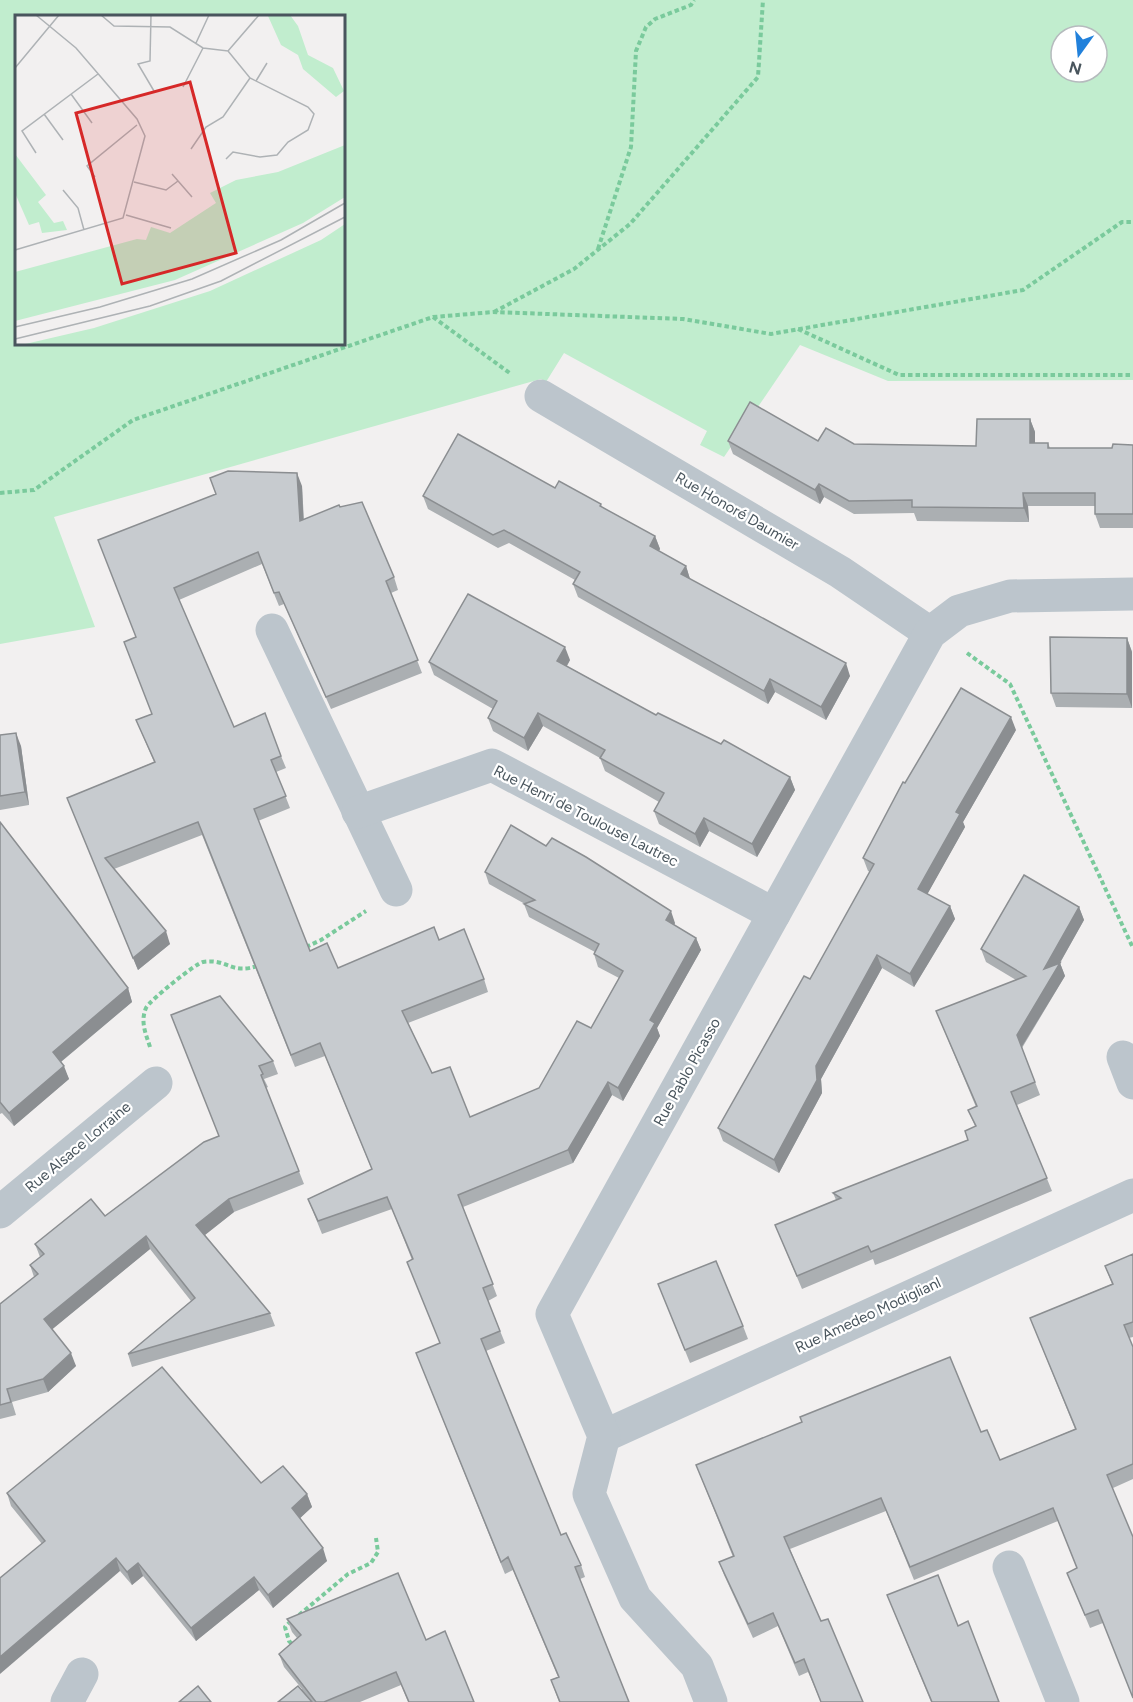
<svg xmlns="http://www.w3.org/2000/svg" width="1133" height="1702" viewBox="0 0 1133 1702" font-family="Figtree,sans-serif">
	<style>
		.grass { fill: #c1edce; fill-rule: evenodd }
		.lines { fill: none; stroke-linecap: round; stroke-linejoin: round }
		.path { stroke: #7aca9c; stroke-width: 4; stroke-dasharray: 4.5 3; stroke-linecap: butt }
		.street { stroke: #bcc5cc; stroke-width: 33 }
		.wall { fill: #abafb2 }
		.shaded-wall { fill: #8b8e91 }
		.building { fill: #c7cbcf; stroke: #8b8e91; stroke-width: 1.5 }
		.labels { text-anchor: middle; stroke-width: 4.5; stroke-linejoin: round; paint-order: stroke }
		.street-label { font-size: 15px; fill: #49555d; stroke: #fff }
		.inset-road { fill: none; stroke: #aeb2b5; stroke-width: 1.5 }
		.view { fill: #d62828; fill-opacity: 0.15; stroke: #d62828; stroke-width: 3 }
		.inset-edge { fill: none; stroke: #49555d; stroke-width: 3 }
	</style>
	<rect width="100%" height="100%" fill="#f2f0f0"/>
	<path class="grass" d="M0 0H1133V380L888 381 800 345 724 457 700 445 707 431 564 353 546 382 541 379 54 517 95 627 0 644ZM16 16H344V344H16ZM1061 36H1097V72H1061Z"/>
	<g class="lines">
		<g class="path">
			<polyline points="598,249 631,147 636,51 646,27 655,19 691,5 694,0"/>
			<polyline points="494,312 574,269 630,224 758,77 763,0"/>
			<polyline points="433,317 511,374"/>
			<polyline points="798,329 899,375 1133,375"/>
			<polyline points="0,493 34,490 133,420 433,317 493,312 683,319 771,334 1023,290 1122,222 1133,222"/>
			<polyline points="967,653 1010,684 1133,948"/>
			<polyline points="306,947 321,940 366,911"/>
			<path d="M150 1047C146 1034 140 1022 146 1008 149 1001 196 963 203 962 229 958 230 976 260 965"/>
			<polyline points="299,1615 348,1574 371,1563 378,1552 376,1538"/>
			<polyline points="291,1621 285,1627 289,1641 295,1647"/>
		</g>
		<g class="street">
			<polyline points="541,396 840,572 930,633"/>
			<polyline points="272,630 396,890"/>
			<polyline points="358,812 492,765 774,914"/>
			<polyline points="1123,1057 1133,1083"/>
			<polyline points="0,1212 156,1083"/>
			<polyline points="604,1436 1133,1195"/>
			<polyline points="1009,1567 1063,1702"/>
			<polyline points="67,1702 82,1674"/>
			<polyline points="711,1702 697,1666 635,1598 589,1494 604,1436 552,1314 930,633 959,611 1010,596 1133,594"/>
		</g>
	</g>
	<g class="wall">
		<polygon points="1030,419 1035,432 1035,443 1048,443 1050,448 1112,448 1133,445 1133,528 1100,528 1095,514 1095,506 1028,506 1029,522 917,521 914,513 854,514 824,497 820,504 733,454 728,441 818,441 854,444 976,446"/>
		<polygon points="210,478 302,486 304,520 340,507 394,577 398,590 391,593 422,673 331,709 284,604 279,606 262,564 179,600 234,727 281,756 286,768 276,772 290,808 258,821 310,951 338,968 439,940 484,979 488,992 408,1023 432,1073 470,1117 539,1088 591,1028 619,978 598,967 594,954 595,952 529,917 524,904 525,904 489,884 485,872 675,923 674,925 696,938 701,950 657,1028 660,1036 623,1101 612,1095 573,1163 463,1207 497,1296 488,1301 505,1343 486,1351 561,1535 581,1565 585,1577 580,1579 629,1702 559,1702 551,1680 558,1677 513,1570 505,1574 416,1353 440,1343 407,1262 412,1260 392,1209 322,1234 308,1199 372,1170 325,1056 295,1067 202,835 114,869 170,944 138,970 67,798 154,762 136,720 152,714 136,637 216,494"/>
		<polygon points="555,488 601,504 602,507 655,536 660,549 659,551 686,566 690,579 850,676 826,720 775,692 768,704 578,597 573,584 575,580 509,543 498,548 428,509 423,496"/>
		<polygon points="1127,638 1132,652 1132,708 1056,707 1051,693"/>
		<polygon points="570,660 567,666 656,715 790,777 795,790 757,857 709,831 700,847 659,824 654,811 659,802 605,771 600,758 543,726 528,751 493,731 488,718 493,709 434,675 429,662"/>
		<polygon points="1016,730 963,822 965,827 927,894 950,906 955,919 914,987 882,968 821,1079 822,1093 779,1173 723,1141 718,1128 810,979 870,872 868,871 863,858 905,783"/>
		<polygon points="0,735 21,746 29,805 0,810"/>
		<polygon points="0,822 128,988 132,1002 61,1062 69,1079 14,1126 2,1113 0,1114"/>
		<polygon points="1079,907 1084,920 1060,963 1065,976 1022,1048 1040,1095 1017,1105 1052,1191 893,1258 875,1265 873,1259 802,1289 775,1225 836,1200 833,1193 968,1140 975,1126 968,1110 976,1107 936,1011 1016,980 986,962 981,949"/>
		<polygon points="171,1015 273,1061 278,1074 264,1079 268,1087 266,1088 304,1184 234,1212 205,1235 270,1313 275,1326 132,1367 128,1354 191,1301 150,1249 52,1329 76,1366 48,1392 12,1402 16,1415 0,1419 0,1304 34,1277 30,1265 40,1257 35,1244 105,1216 219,1136"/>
		<polygon points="1133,1254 1133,1337 1129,1338 1133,1347 1133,1479 1113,1488 1103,1623 1090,1628 1067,1573 1077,1568 1058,1521 914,1580 886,1511 790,1549 821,1621 863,1702 821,1702 808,1672 799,1676 778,1626 753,1638 724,1575 719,1562 733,1557 696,1465 981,1432 1000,1460 1075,1429 1030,1318 1112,1284 1105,1266"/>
		<polygon points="658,1284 743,1326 748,1339 690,1363"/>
		<polygon points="261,1483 307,1494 312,1507 300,1518 327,1561 273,1608 259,1590 196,1641 143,1576 132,1585 120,1571 42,1544 11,1506 7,1493"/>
		<polygon points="887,1595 958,1626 999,1702 931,1702"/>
		<polygon points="287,1619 426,1640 474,1702 408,1702 401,1685 360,1702 278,1702 302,1689 284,1667 279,1654 297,1638 292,1632"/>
	</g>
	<g class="shaded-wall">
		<polygon points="1030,419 1035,432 1035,457 1030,443"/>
		<polygon points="297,473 302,486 304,534 300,521"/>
		<polygon points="819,484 824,497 820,504 815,490"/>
		<polygon points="1023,493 1028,506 1029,522 1024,508"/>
		<polygon points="655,536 660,549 654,559 650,546"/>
		<polygon points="686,566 690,579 681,574"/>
		<polygon points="1127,638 1132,652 1132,708 1127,694"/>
		<polygon points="565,647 570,660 562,674 557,661"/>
		<polygon points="846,663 850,676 826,720 821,707"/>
		<polygon points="770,679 775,692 768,704 764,691"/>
		<polygon points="538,713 543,726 528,751 524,738"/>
		<polygon points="1011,717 1016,730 963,822 965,827 923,902 918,889 956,812"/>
		<polygon points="16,733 21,746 29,805 25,792"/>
		<polygon points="790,777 795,790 757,857 752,844"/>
		<polygon points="704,818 709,831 700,847 695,834"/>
		<polygon points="950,906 955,919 914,987 910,974"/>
		<polygon points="1079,907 1084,920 1053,975 1060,963 1065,976 1021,1048 1017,1035 1044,969"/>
		<polygon points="671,911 675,923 670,933 666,920"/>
		<polygon points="166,931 170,944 138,970 133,958"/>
		<polygon points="696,938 701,950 657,1028 660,1036 623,1101 618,1088 650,1020"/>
		<polygon points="877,955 882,968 821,1079 822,1093 779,1173 774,1160 816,1066"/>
		<polygon points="128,988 132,1002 57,1065 53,1052"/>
		<polygon points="64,1066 69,1079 14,1126 9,1113"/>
		<polygon points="608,1082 612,1095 573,1163 568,1150"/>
		<polygon points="229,1199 234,1212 201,1238 196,1225"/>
		<polygon points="146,1236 150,1249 49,1332 44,1319"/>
		<polygon points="71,1353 76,1366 48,1392 43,1379"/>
		<polygon points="307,1494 312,1507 297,1521 292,1508"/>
		<polygon points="323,1548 327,1561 273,1608 268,1595"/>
		<polygon points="116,1558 120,1571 0,1674 0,1657"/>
		<polygon points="138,1563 143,1576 132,1585 127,1572"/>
		<polygon points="254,1577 259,1590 196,1641 191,1628"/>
	</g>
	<g class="building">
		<polygon points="750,402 818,441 826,428 854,444 976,446 977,419 1030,419 1030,443 1048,443 1048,448 1112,448 1113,444 1133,445 1133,514 1095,514 1095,493 1023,493 1024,508 912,507 912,500 849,501 819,484 815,490 728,441"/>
		<polygon points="458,434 555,488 559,481 601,504 600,506 655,536 650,546 686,566 681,574 846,663 821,707 770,679 764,691 573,584 580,572 504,530 493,535 423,496"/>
		<polygon points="228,471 297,473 300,521 339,505 340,507 362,502 394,577 386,581 418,660 326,697 279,592 274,593 258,552 174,588 234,727 265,713 281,756 271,760 286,796 254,809 310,951 327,943 338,968 434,927 439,940 464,929 484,979 402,1011 432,1073 450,1067 470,1117 539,1088 577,1021 591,1028 623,971 594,954 599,944 524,904 535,900 485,872 511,825 546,846 552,838 586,857 671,911 666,920 696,938 650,1020 655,1023 618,1088 608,1082 568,1150 458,1195 493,1284 483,1288 500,1331 481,1339 561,1535 566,1533 581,1565 575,1567 629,1702 560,1702 551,1680 559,1677 508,1557 501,1562 416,1353 440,1343 407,1262 413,1259 387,1197 318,1221 308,1199 372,1169 320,1043 291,1055 198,822 105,858 166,931 133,958 67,798 155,762 136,720 152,714 124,642 136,637 98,540 216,494 210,478"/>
		<polygon points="468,594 565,647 557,661 656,715 658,713 721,744 724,740 790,777 752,844 704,818 695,834 654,811 664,793 600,758 605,750 538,713 524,738 488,718 497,701 429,662"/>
		<polygon points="1050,637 1127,638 1127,694 1051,693"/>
		<polygon points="961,688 1011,717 956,812 960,814 918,889 950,906 910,974 877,955 816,1066 817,1080 774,1160 718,1128 804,976 810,979 874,864 863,858 903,782 905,783"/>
		<polygon points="16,733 25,792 0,796 0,735"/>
		<polygon points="0,822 128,988 53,1052 64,1066 9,1113 0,1102"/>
		<polygon points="1024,875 1079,907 1044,969 1060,963 1017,1035 1035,1082 1011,1092 1047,1178 888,1245 871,1252 868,1246 797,1276 775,1225 841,1198 833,1193 968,1140 965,1131 976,1126 968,1110 977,1106 936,1011 1026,976 981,949"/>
		<polygon points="220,996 273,1061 259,1066 263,1074 261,1075 299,1171 229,1199 196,1225 270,1313 128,1354 195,1298 146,1236 44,1319 71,1353 43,1379 7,1389 11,1402 0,1405 0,1304 38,1274 30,1265 44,1254 35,1244 91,1199 105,1216 204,1142 219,1136 171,1015"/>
		<polygon points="1133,1254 1133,1322 1124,1325 1133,1347 1133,1464 1107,1475 1133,1537 1133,1698 1098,1610 1085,1615 1067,1573 1077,1568 1053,1508 910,1567 881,1498 784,1537 821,1621 828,1619 863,1702 821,1702 804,1659 795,1663 773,1613 748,1624 719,1562 734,1556 696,1465 802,1422 800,1417 950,1357 981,1432 987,1430 1000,1460 1076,1429 1030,1318 1113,1284 1105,1266"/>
		<polygon points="716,1261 743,1326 685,1350 658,1284"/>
		<polygon points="162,1367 261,1483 283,1466 307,1494 292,1508 323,1548 268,1595 254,1577 191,1628 138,1563 127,1572 116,1558 0,1657 0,1578 45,1541 7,1493"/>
		<polygon points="398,1573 426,1640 445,1631 474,1702 409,1702 396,1672 324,1702 316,1702 279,1654 301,1635 287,1619"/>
		<polygon points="938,1575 958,1626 968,1621 999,1702 932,1702 887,1595"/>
		<polygon points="198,1686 211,1702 179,1702"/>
		<polygon points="298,1686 312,1702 278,1702"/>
	</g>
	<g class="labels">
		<g class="street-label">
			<text transform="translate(737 511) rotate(30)" y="5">Rue Honoré Daumier</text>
			<text transform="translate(586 816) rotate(27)" y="5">Rue Henri de Toulouse Lautrec</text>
			<text transform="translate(687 1072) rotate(-61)" y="5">Rue Pablo Picasso</text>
			<text transform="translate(78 1147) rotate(-40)" y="5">Rue Alsace Lorraine</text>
			<text transform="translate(868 1315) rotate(-25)" y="5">Rue Amedeo Modiglianl</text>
		</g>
	</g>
	<g transform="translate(15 15)">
		<rect width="330" height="330" fill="#f2f0f0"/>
		<path d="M330 130V182L288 208 160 265 0 306V257L122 224 131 225 136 212 155 218 201 188 195 178 221 165 263 157ZM330 209V330H6L79 313 195 276 306 225Z" fill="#c1edce"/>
		<path d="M275 0 283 11 293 40 318 53 329 76 321 82 288 54 283 40 266 30 253 1ZM0 139 31 180 23 187 39 208 48 206 52 215 27 218 24 207 14 210 0 178Z" fill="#c1edce"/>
		<path class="inset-road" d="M86 0 99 11 155 12 188 33 213 36 244 0M136 0 135 46 123 49 139 76M181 28 194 0M0 53 44 0M241 66 252 48M168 72 188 33M56 79 77 108M29 99 48 125M176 134 191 112 208 102 235 63M21 138 7 116 83 59M211 144 218 137 245 142 262 140 273 127 293 115 299 99 293 92 235 63 213 36M157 159 177 182M80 162 72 151 122 110M119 167 151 175 163 166M48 175 63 193 69 215M111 200 156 213M0 235 108 203 130 121 122 104 61 33 21 0M0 312 85 292 177 264 266 225 330 188M0 324 135 291 206 266 330 202"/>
		<path class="view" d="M175 67 221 238 107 269 61 98Z"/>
		<rect width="330" height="330" class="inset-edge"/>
	</g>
	<g transform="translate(1079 54) rotate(195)"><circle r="28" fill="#ffffff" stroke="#b6bbbe" stroke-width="1.5"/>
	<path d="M0-4.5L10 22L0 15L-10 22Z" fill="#2181db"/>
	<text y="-9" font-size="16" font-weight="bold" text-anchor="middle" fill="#49555d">N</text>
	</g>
</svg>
